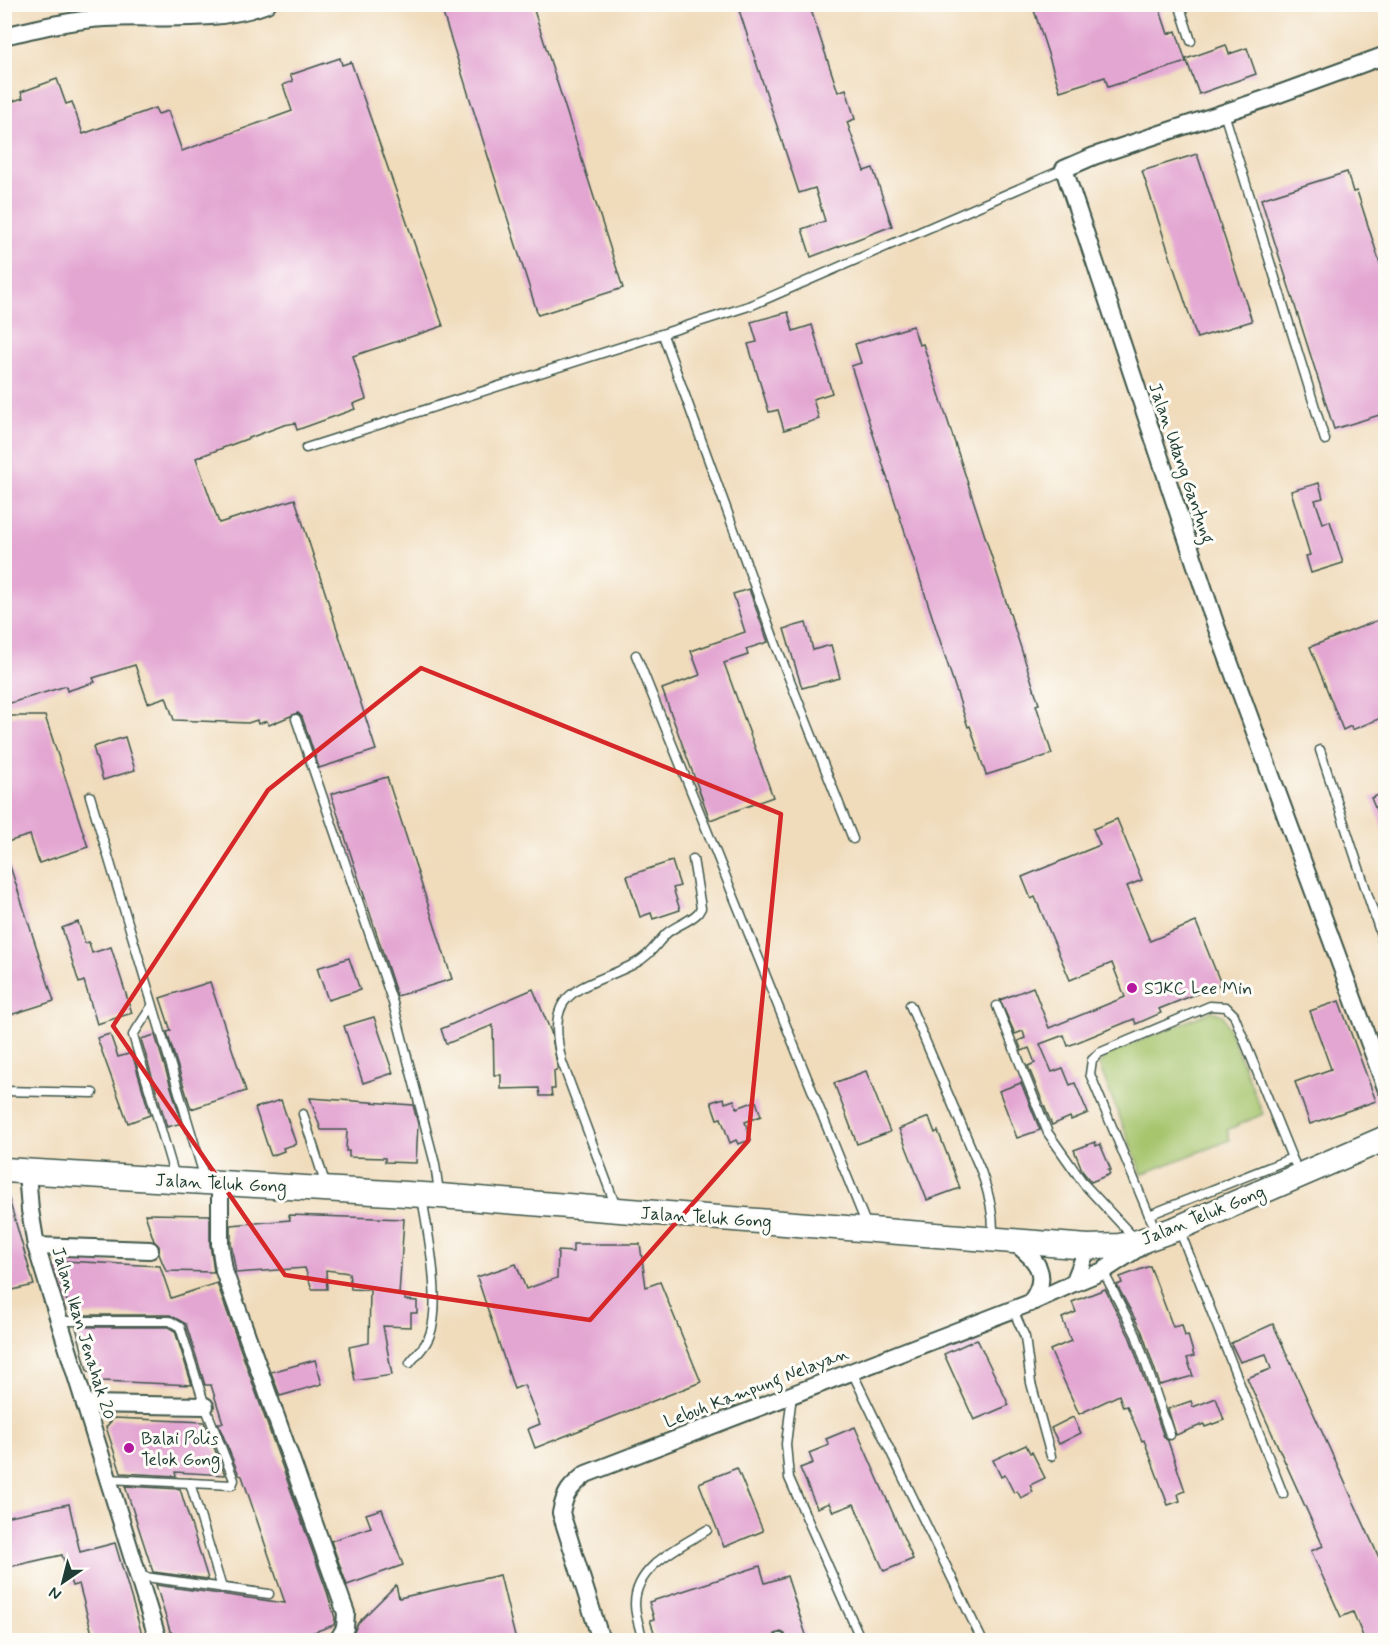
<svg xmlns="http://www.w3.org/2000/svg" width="1390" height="1645" viewBox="0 0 1390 1645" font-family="Mynerve,sans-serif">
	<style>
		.green { fill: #a6c56d; stroke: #628150; stroke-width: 1.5 }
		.building { fill: #e3a5d2 }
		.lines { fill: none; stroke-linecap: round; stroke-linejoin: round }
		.lane-casing { stroke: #3e5548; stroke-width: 11 }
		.street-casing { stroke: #3e5548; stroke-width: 20 }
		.secondary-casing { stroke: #3e5548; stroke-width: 27 }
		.lane { stroke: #fff; stroke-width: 8 }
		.street { stroke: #fff; stroke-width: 16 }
		.secondary { stroke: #fff; stroke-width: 24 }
		.marked { fill: none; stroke: #d62828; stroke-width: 4.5; stroke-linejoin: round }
		.poi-dot { fill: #b5179e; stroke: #fdfcf7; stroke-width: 2 }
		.labels { text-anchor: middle; stroke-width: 6; stroke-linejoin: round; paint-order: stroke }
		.street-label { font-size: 18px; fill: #1f3d34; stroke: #fdfcf7 }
		.poi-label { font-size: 18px; fill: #1f3d34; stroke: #fdfcf7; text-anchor: start }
	</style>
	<rect width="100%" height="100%" fill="#fdfcf7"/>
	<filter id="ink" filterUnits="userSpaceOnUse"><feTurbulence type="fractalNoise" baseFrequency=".0167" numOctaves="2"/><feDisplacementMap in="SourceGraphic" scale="12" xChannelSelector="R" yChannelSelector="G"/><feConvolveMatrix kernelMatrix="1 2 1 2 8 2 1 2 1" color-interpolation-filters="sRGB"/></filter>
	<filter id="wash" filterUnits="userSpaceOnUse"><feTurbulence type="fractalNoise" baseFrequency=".008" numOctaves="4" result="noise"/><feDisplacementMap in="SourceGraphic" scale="24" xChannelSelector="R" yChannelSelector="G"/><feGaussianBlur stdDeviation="1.35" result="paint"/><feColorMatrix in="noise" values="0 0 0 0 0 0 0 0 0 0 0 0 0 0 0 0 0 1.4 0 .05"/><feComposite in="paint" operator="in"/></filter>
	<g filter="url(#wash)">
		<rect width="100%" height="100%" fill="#f0dbbb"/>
		<polygon class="green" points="1212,1011 1223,1015 1263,1114 1227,1130 1230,1140 1142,1174 1099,1065 1105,1055"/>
		<g id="blocks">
			<g class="building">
				<polygon points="440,4 532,4 623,288 538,315"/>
				<polygon points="737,4 809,4 838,92 846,89 855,119 847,122 864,171 873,168 892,226 811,257 802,229 825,221 815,188 799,193"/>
				<polygon points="1032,4 1158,4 1168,34 1176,31 1186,62 1108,87 1105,77 1060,91"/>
				<polygon points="1226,45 1229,54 1247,48 1256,74 1199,94 1186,59"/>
				<polygon points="340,58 342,65 351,62 443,326 353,356 366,399 353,404 355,409 297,430 295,423 284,425 196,458 219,523 295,499 376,750 319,768 302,717 298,713 269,725 267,721 258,724 257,720 248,723 174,720 166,697 148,703 135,665 93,678 95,682 67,691 66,686 4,705 4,104 23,98 21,92 57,79 66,104 72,102 83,134 155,108 158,114 168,111 182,151 292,111 283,85 293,81 290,75"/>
				<polygon points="1197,154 1252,321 1197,338 1142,171"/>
				<polygon points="1347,172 1353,192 1357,191 1386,282 1386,413 1334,429 1261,199"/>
				<polygon points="788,312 793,331 812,325 832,393 813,399 819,419 784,430 778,410 769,412 748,344 757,342 751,322"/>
				<polygon points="913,326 919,345 923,344 1039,704 1036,705 1052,754 986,775 970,726 968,727 851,366 861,363 855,344"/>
				<polygon points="1319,483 1323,498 1315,500 1323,523 1330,521 1343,563 1311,573 1306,556 1310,555 1291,491"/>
				<polygon points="749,589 768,642 746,649 748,655 724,663 773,797 710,820 662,689 700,675 691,651 745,632 733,594"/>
				<polygon points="1386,617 1386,716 1352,730 1351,726 1343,730 1310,647"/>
				<polygon points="806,623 813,650 831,645 840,678 802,688 784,629"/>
				<polygon points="4,716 45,716 88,847 39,863 30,835 4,843"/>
				<polygon points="125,737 135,770 103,780 93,747"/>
				<polygon points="387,777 452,979 397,996 331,794"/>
				<polygon points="1386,792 1386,832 1385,832 1371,798"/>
				<polygon points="1117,819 1142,880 1127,886 1150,941 1196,922 1221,984 1159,1009 1161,1013 1136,1024 1134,1019 1068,1046 1064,1035 1040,1044 1052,1072 1063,1068 1070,1085 1075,1083 1088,1113 1071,1120 1070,1117 1052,1125 1028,1066 1035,1063 1029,1048 1022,1051 1018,1041 1025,1038 1023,1031 1015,1034 1000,1000 1033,987 1049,1028 1125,997 1112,963 1070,980 1035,897 1031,899 1022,877 1100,845 1093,829"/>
				<polygon points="4,857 7,857 54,1001 4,1017"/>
				<polygon points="672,861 680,886 673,888 680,910 653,919 651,913 640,917 627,876"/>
				<polygon points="78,922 85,943 89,942 92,953 111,947 132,1013 97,1024 84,981 79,983 62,928"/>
				<polygon points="349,958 360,990 328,1000 317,968"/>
				<polygon points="210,982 246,1091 191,1109 167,1032 171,1031 160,998"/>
				<polygon points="533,989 551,1032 558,1069 554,1071 555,1089 551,1089 552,1096 540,1096 539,1088 501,1089 501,1075 494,1075 493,1025 446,1044 441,1029"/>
				<polygon points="1339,1001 1376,1101 1310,1124 1295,1082 1331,1069 1310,1011"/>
				<polygon points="374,1017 393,1073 363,1083 344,1026"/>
				<polygon points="110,1034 118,1057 132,1053 150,1115 128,1123 97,1038"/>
				<polygon points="155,1035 182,1123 167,1127 141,1039"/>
				<polygon points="866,1071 890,1132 857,1144 834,1083"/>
				<polygon points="1021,1083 1040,1130 1017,1138 999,1091"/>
				<polygon points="310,1098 413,1105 418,1124 416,1163 385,1162 385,1158 349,1157 349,1151 346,1151 347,1130 321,1130"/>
				<polygon points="724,1098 725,1103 734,1100 737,1108 756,1101 761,1116 745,1122 751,1140 738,1144 736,1140 730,1143 721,1118 717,1119 711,1102"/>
				<polygon points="281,1100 296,1144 283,1148 284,1151 271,1156 255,1108"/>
				<polygon points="929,1117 935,1133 938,1131 960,1188 927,1200 899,1129"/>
				<polygon points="1095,1142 1096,1146 1100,1144 1111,1170 1108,1170 1110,1174 1091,1182 1083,1172 1074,1150"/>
				<polygon points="4,1196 8,1196 34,1285 4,1292"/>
				<polygon points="145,1214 210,1215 210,1244 214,1272 166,1271 159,1254 159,1246 154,1241"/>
				<polygon points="289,1215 404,1219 399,1295 405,1295 405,1300 417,1301 417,1313 411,1313 411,1327 383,1326 392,1375 355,1381 349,1347 369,1343 370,1290 351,1289 349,1273 326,1270 327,1289 312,1289 305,1268 236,1273 231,1243 231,1225 290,1220"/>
				<polygon points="573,1244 640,1244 646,1287 660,1282 701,1382 535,1448 528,1429 540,1424 524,1385 514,1389 477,1277 516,1264 526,1289 557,1278 558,1251 573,1252"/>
				<polygon points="64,1261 160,1266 171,1298 217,1283 327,1592 335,1618 334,1625 289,1641 182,1641 170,1631 156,1585 285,1603 242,1476 239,1475 218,1423 223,1423 211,1385 205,1385 186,1324 170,1315 72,1315 56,1270"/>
				<polygon points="1150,1266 1173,1327 1182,1325 1185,1336 1188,1335 1194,1356 1187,1358 1193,1376 1160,1385 1142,1332 1117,1285 1122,1283 1120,1277"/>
				<polygon points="1105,1289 1130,1338 1164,1437 1168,1441 1185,1491 1178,1494 1180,1501 1168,1505 1144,1440 1142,1441 1127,1406 1123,1407 1119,1395 1079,1414 1050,1350 1071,1341 1062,1318 1076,1312 1072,1302"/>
				<polygon points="1273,1324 1386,1573 1386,1641 1365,1641 1353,1612 1341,1617 1311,1551 1323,1546 1247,1378 1271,1369 1266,1354 1240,1362 1231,1343"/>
				<polygon points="76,1327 168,1327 175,1331 192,1385 102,1381 87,1370"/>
				<polygon points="977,1339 1009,1405 974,1420 944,1354"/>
				<polygon points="315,1360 322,1384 280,1396 271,1372"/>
				<polygon points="1216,1398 1224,1420 1205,1427 1204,1424 1176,1435 1168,1409 1191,1401 1193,1407"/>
				<polygon points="1073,1417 1081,1433 1059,1444 1051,1428"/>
				<polygon points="114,1418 204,1422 225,1475 175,1472 176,1476 121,1473 106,1427"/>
				<polygon points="855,1427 913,1559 884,1571 854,1504 833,1512 829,1503 817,1508 800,1468 813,1463 809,1453 829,1445 826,1439"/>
				<polygon points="1026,1445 1030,1453 1032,1452 1045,1478 1030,1485 1033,1492 1021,1498 1017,1491 1014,1493 1005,1475 1001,1477 993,1460"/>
				<polygon points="737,1468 763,1531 724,1547 699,1483"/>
				<polygon points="125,1486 180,1489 208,1579 153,1572"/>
				<polygon points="69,1504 80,1552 115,1543 144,1641 94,1641 79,1584 72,1586 62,1555 4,1568 4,1517"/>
				<polygon points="382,1509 403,1565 347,1585 331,1541 371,1527 366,1514"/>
				<polygon points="760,1566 765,1583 787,1576 808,1641 786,1641 785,1634 781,1632 775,1634 774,1641 657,1641 650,1620 654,1619 649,1602"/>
				<polygon points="500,1575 516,1641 350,1641 358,1623 396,1585 399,1598"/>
			</g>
		</g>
	</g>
	<g filter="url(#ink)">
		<use href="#blocks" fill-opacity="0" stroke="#3e5548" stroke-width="1.5"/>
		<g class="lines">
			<defs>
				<g id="lane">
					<polyline points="1179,4 1191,41"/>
					<polyline points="1224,113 1325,440"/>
					<polyline points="663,335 776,645 853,839"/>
					<polyline points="306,448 752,305 1064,169"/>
					<polyline points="636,655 867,1226"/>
					<polyline points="296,719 393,1003 435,1164 439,1192"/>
					<polyline points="1320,750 1380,932 1386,956"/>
					<polyline points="90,796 205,1179"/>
					<path d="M910 1005 981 1171C989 1194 994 1214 993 1239"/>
					<polyline points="152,1006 133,1035 175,1177"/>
					<polyline points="997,1006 1048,1133 1084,1184 1136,1240"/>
					<polyline points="4,1091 93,1093"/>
					<polyline points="303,1114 326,1186"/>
					<path d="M616 1207 562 1062C543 986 581 991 634 964 649 957 656 944 667 933 677 925 689 922 698 913L701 908 693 859"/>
					<polyline points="1149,1215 1090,1074 1092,1060 1099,1053 1210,1006 1226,1007 1234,1015 1292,1158"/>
					<polyline points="1179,1229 1283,1494"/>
					<polyline points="1157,1232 1149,1215 1292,1158 1294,1162"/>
					<polyline points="1103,1271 1136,1335 1170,1435"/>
					<polyline points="1013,1310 1025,1337 1031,1383 1051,1456"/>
					<polyline points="59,1321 170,1321 180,1327 205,1406 234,1480 232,1485 108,1479"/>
					<path d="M410 1363C415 1356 423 1349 427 1341 444 1312 428 1232 422 1198"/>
					<polyline points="852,1372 982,1640"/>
					<polyline points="792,1395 786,1444 789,1478 861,1640"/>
					<polyline points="190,1483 222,1588"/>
					<polyline points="138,1576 269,1594"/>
					<polyline points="780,1638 780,1640"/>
					<path d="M643 1640C640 1629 635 1616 635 1604 635 1566 680 1547 707 1530"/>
				</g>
				<g id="street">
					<path d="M4 36C38 28 71 20 105 18 159 15 215 24 267 4"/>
					<polyline points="1386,55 1265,99 1094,156 1064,169 1216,626 1386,1088"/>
					<polyline points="27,1172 30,1210 36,1246 158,1640"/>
					<polyline points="220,1183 220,1244 224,1271 346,1613 345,1628 338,1640"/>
					<path d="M1012 1241C1036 1258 1052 1275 1030 1303"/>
					<polyline points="36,1246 150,1250"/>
					<polyline points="1074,1283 1103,1271 1143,1245"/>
					<polyline points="85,1404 205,1406"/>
					<path d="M601 1640 561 1513C565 1492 570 1487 586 1474L1030 1303 1074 1283 1088 1247"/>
				</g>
				<polyline id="secondary" points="4,1170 440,1196 1088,1247 1120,1246 1138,1242 1178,1228 1386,1138"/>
			</defs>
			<use href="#lane" class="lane-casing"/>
			<use href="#street" class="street-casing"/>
			<use href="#secondary" class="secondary-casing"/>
			<use href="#lane" class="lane"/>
			<use href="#street" class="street"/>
			<use href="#secondary" class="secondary"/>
		</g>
	</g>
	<path class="marked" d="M421 668 781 814 748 1141 590 1320 285 1275 113 1026 268 790Z"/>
	<g class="poi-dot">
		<circle cx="1132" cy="988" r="6"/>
		<circle cx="129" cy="1448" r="6"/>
	</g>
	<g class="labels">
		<g class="street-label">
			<text transform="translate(1182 463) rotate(71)" y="6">Jalan Udang Gantung</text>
			<text transform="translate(221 1183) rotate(3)" y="6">Jalan Teluk Gong</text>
			<text transform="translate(1203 1215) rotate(-22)" y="6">Jalan Teluk Gong</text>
			<text transform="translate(706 1217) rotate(4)" y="6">Jalan Teluk Gong</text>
			<text transform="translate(84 1333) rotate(73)" y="6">Jalan Ikan Jenahak 20</text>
			<text transform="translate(756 1387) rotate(-21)" y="6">Lebuh Kampung Nelayan</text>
		</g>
		<g class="poi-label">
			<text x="1144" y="994">SJKC Lee Min</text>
			<text x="141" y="1444">Balai Polis<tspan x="141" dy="21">Telok Gong</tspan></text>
		</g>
	</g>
	<rect width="1390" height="1645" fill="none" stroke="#fdfcf7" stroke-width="24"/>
	<g transform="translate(63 1582) rotate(215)" stroke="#fdfcf7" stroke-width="4.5" paint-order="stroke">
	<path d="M0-4.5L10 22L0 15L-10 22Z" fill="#1f3d34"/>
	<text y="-9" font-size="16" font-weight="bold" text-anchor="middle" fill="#1f3d34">N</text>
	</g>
</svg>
